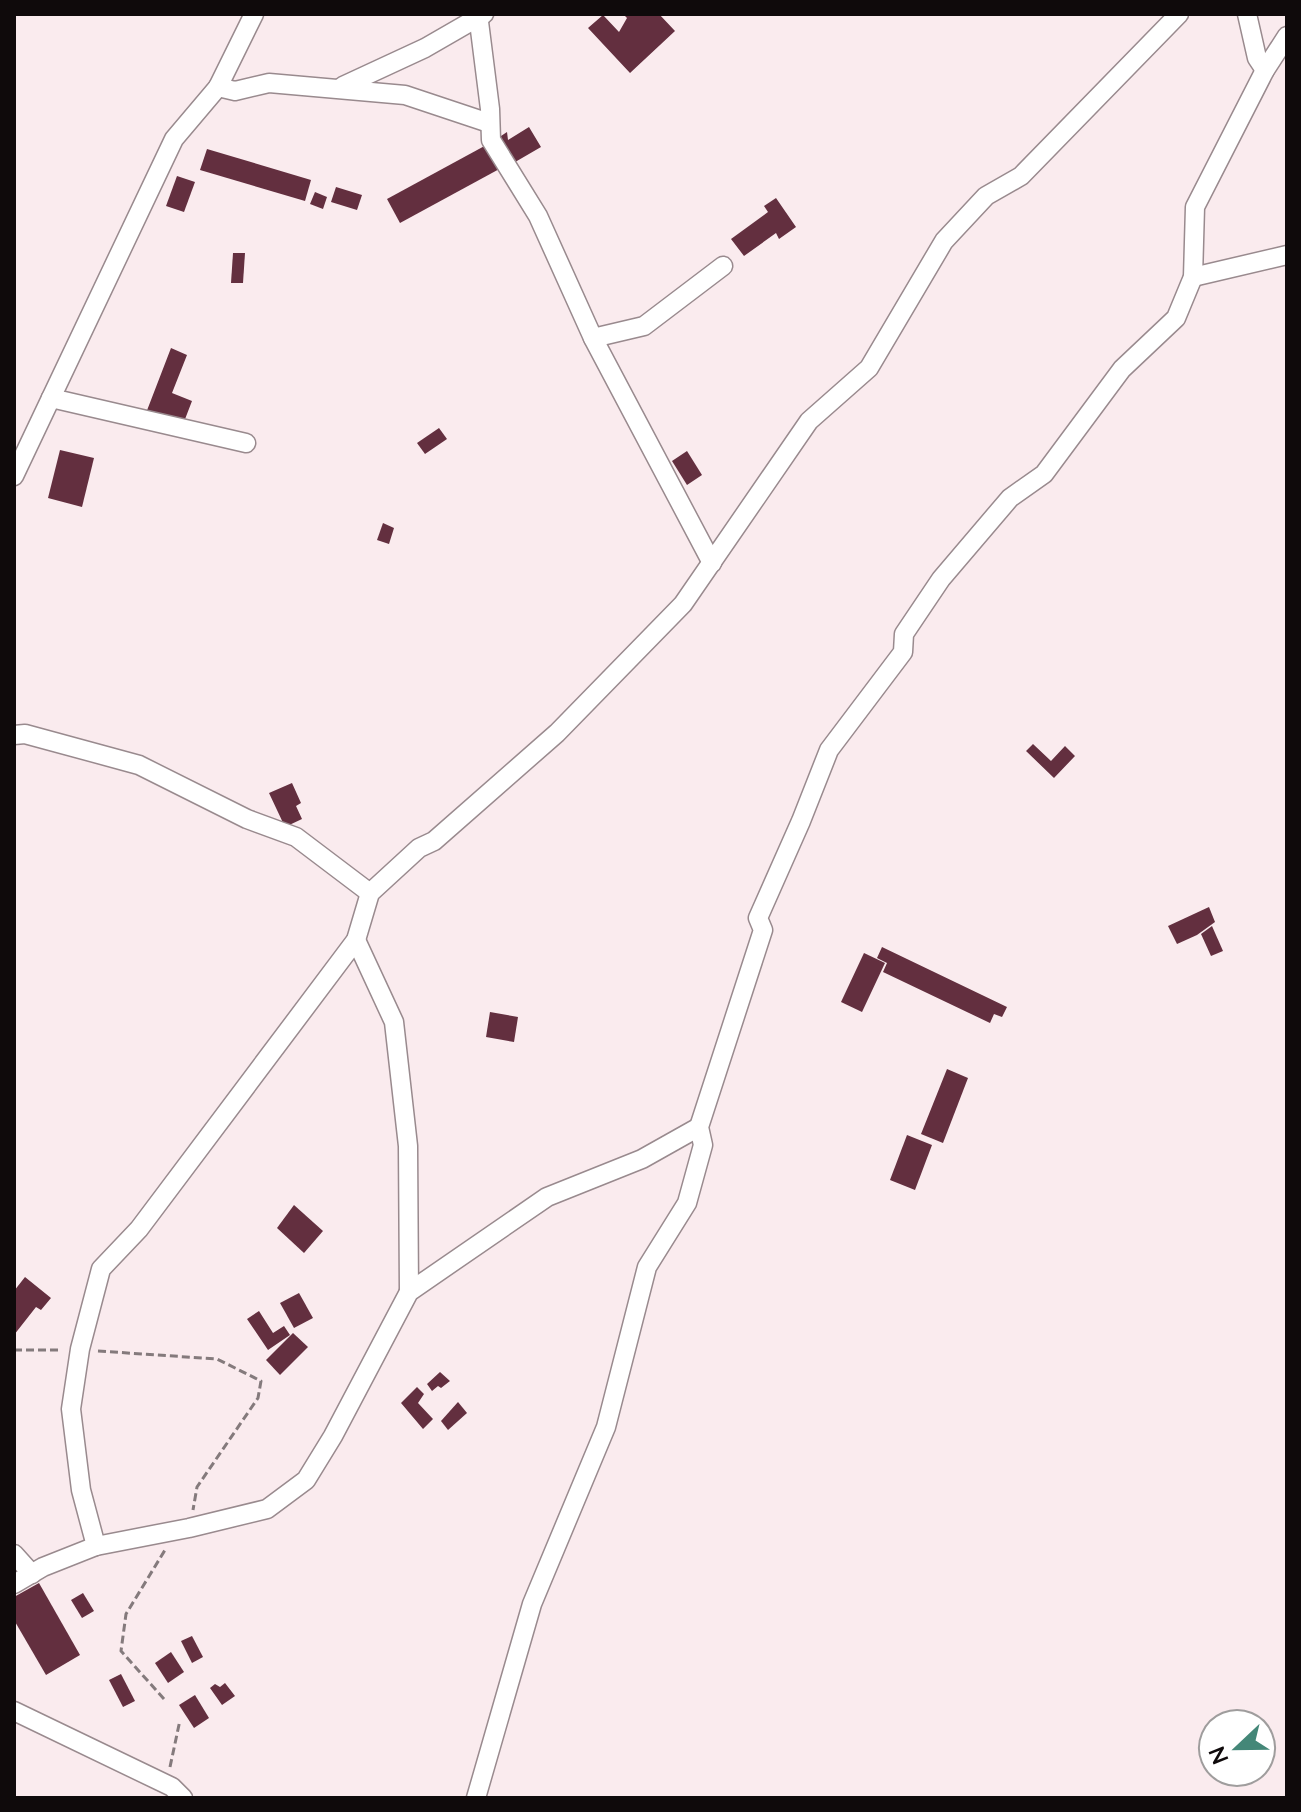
<svg xmlns="http://www.w3.org/2000/svg" width="1301" height="1812" viewBox="0 0 1301 1812" font-family="Lato,sans-serif">
	<style>
		.building { fill: #632f3f }
		.lines { fill: none; stroke-linecap: round; stroke-linejoin: round }
		.street-casing { stroke: #998a8e; stroke-width: 21 }
		.path { stroke: #847a7c; stroke-width: 3; stroke-dasharray: 8 4; stroke-linecap: butt }
		.street { stroke: #fff; stroke-width: 18 }
	</style>
	<rect width="100%" height="100%" fill="#faebee"/>
	<g class="building">
		<polygon points="623,14 659,14 675,31 630,73 588,28 603,15 619,32 627,18"/>
		<polygon points="529,127 541,147 510,165 495,140 507,132 508,140"/>
		<polygon points="490,143 503,167 400,223 387,199"/>
		<polygon points="207,149 311,180 305,201 200,170"/>
		<polygon points="177,176 195,182 184,212 166,206"/>
		<polygon points="336,187 362,195 357,210 331,202"/>
		<polygon points="315,192 327,197 323,209 310,204"/>
		<polygon points="776,198 796,227 779,239 776,233 744,256 731,239 768,212 764,206"/>
		<polygon points="233,253 245,253 243,283 231,283"/>
		<polygon points="171,348 187,355 172,393 192,401 182,427 146,413"/>
		<polygon points="439,428 447,439 425,454 417,443"/>
		<polygon points="60,450 94,458 82,507 48,498"/>
		<polygon points="687,451 702,475 687,485 672,461"/>
		<polygon points="383,523 394,528 389,544 377,540"/>
		<polygon points="1033,744 1051,761 1065,746 1075,756 1054,778 1026,751"/>
		<polygon points="292,783 301,803 296,806 302,819 285,827 269,793"/>
		<polygon points="1209,907 1215,922 1197,935 1177,944 1168,926"/>
		<polygon points="1212,926 1223,951 1211,956 1201,934"/>
		<polygon points="882,947 1007,1007 1002,1017 994,1014 990,1023 883,972 887,963 877,958"/>
		<polygon points="864,953 885,963 862,1012 841,1002"/>
		<polygon points="490,1012 518,1017 514,1042 486,1037"/>
		<polygon points="947,1069 968,1078 943,1143 921,1134"/>
		<polygon points="907,1135 932,1145 915,1190 890,1180"/>
		<polygon points="294,1205 323,1231 304,1253 277,1228"/>
		<polygon points="25,1277 51,1298 41,1310 36,1307 14,1335 14,1291"/>
		<polygon points="299,1293 313,1318 294,1328 280,1303"/>
		<polygon points="259,1311 273,1333 284,1326 290,1335 268,1350 247,1319"/>
		<polygon points="293,1333 308,1347 280,1375 266,1360"/>
		<polygon points="440,1372 450,1381 441,1388 438,1386 432,1391 427,1384"/>
		<polygon points="417,1387 424,1394 418,1403 433,1419 423,1429 401,1403"/>
		<polygon points="458,1402 467,1413 448,1430 441,1421"/>
		<polygon points="39,1583 80,1655 46,1675 14,1620 14,1597"/>
		<polygon points="83,1593 94,1611 82,1618 71,1600"/>
		<polygon points="192,1636 203,1657 192,1663 181,1641"/>
		<polygon points="171,1652 184,1672 168,1683 155,1663"/>
		<polygon points="121,1674 135,1701 123,1707 109,1680"/>
		<polygon points="225,1683 235,1696 222,1705 210,1688 215,1684 220,1687"/>
		<polygon points="195,1695 209,1718 194,1728 179,1705"/>
	</g>
	<g class="lines">
		<defs>
			<g id="street">
				<polyline points="478,14 490,109 491,140 538,216 593,338 712,563"/>
				<polyline points="1247,14 1257,58 1265,70"/>
				<polyline points="343,86 425,48 484,14"/>
				<polyline points="218,87 235,91 269,83 405,95 489,123"/>
				<polyline points="1193,277 1287,255"/>
				<polyline points="593,338 644,326 723,266"/>
				<polyline points="246,443 51,398 174,139 218,87 254,14"/>
				<polyline points="14,476 51,398"/>
				<polyline points="14,735 25,734 139,765 247,819 296,837 370,893"/>
				<polyline points="356,940 394,1022 408,1146 409,1292"/>
				<polyline points="96,1546 81,1490 71,1409 80,1349 101,1269 139,1229 356,940 370,893 419,848 434,841 557,733 683,604 809,421 869,368 944,241 986,196 1021,176 1179,14"/>
				<polyline points="14,1554 32,1574"/>
				<polyline points="14,1584 43,1567 96,1546 189,1528 267,1509 306,1480 333,1436 409,1292 547,1197 642,1159 699,1127"/>
				<polyline points="14,1711 172,1787 183,1798"/>
				<polyline points="476,1798 532,1604 606,1427 647,1267 687,1203 703,1145 699,1127 763,930 758,918 801,821 829,750 903,652 904,634 941,579 1010,498 1044,474 1122,369 1176,318 1193,277 1195,207 1265,70 1287,36"/>
			</g>
		</defs>
		<use href="#street" class="street-casing"/>
		<g class="path">
			<polyline points="14,1350 62,1350"/>
			<polyline points="98,1351 217,1359 261,1381 258,1398 197,1487 193,1510"/>
			<polyline points="164,1699 121,1651 126,1614 165,1550"/>
			<polyline points="170,1767 180,1720"/>
		</g>
		<use href="#street" class="street"/>
	</g>
	<rect width="1301" height="1812" fill="none" stroke="#0f0a0b" stroke-width="32"/>
	<g transform="translate(1237 1748) rotate(248)"><circle r="38" fill="#ffffff" stroke="#9f9d9d" stroke-width="2"/>
	<path d="M0-6L14 30L0 20L-14 30Z" fill="#448778"/>
	<text y="-12" font-size="22" font-weight="bold" text-anchor="middle" fill="#0f0a0b">N</text>
	</g>
</svg>
